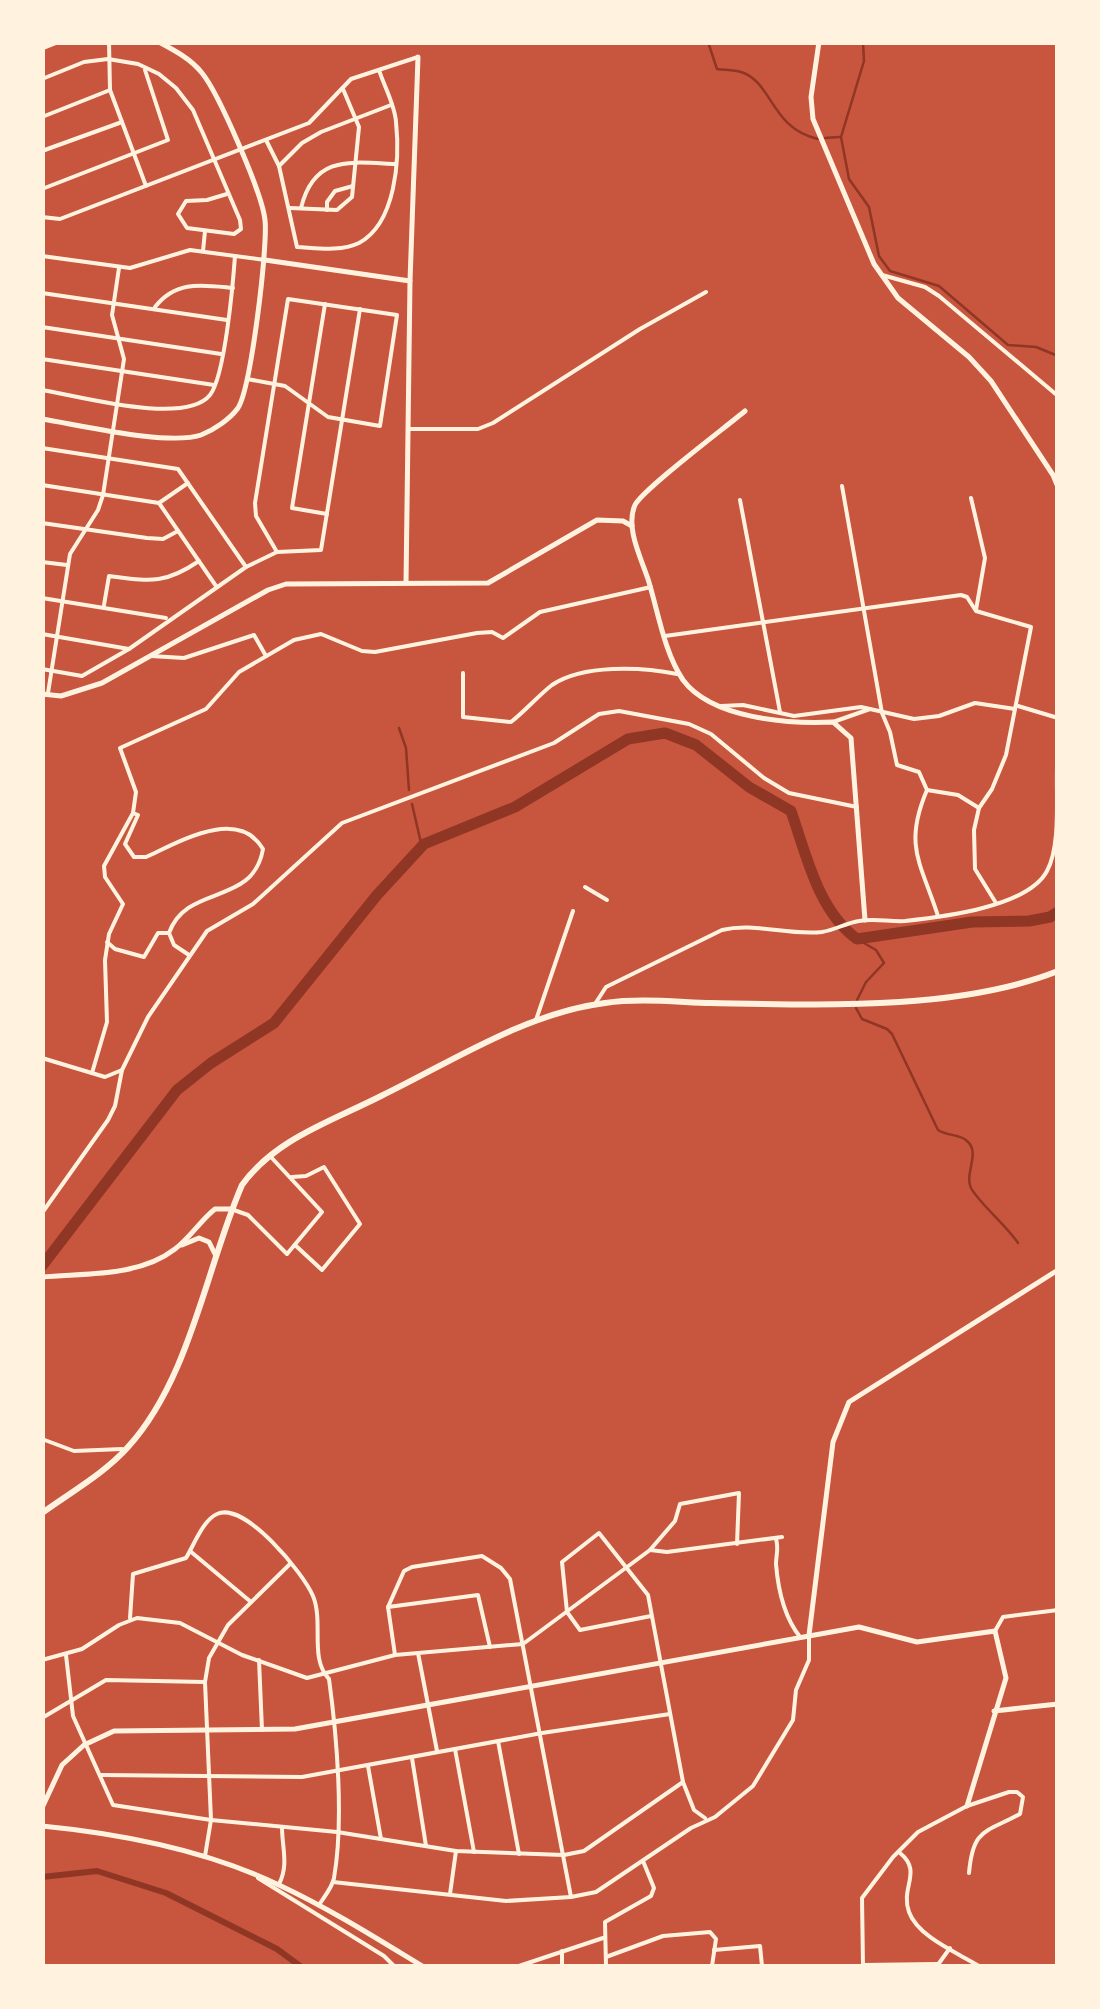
<svg xmlns="http://www.w3.org/2000/svg" width="1100" height="2009" viewBox="0 0 1100 2009" font-family="'DejaVu Sans',sans-serif">
	<style>
		.lines { fill: none; stroke-linecap: round; stroke-linejoin: round }
		.stream { stroke: #8f3625; stroke-width: 2.5 }
		.canal { stroke: #8f3625; stroke-width: 6 }
		.river { stroke: #8f3625; stroke-width: 11 }
		.minor { stroke: #fff3e0; stroke-width: 4 }
		.tertiary { stroke: #fff3e0; stroke-width: 5 }
		.secondary { stroke: #fff3e0; stroke-width: 5 }
		.primary { stroke: #fff3e0; stroke-width: 6 }
	</style>
	<rect width="100%" height="100%" fill="#c8553d"/>
	<g class="lines">
		<g class="stream">
			<path d="M708 42 717 69C724 70 734 70 741 72 773 82 770 128 818 139"/>
			<polyline points="863,42 864,61 841,137 849,179 869,207 879,256 890,271 939,286 1008,345 1036,347 1058,356"/>
			<polyline points="825,138 839,137"/>
			<polyline points="399,728 406,748 409,790"/>
			<polyline points="412,804 421,843 424,844"/>
			<polyline points="857,1000 866,982 884,963 876,950 857,939"/>
			<path d="M856 1008 862 1019 887 1029 892 1034 938 1130C947 1136 960 1134 967 1141 981 1153 964 1173 971 1188 979 1203 1007 1226 1018 1243"/>
		</g>
		<polyline class="canal" points="42,1877 97,1871 166,1893 277,1949 300,1966"/>
		<path class="river" d="M42 1266 177 1090 211 1063 274 1023 377 895 424 844 515 807 628 739 665 733 696 745 749 787 791 811C806 854 818 911 857 939L972 922 1029 921 1050 917 1058 912"/>
		<g class="minor">
			<polyline points="109,42 110,90 146,186"/>
			<polyline points="42,79 84,62 108,59 138,64 159,74 176,88 193,110 240,220 241,229 234,234 187,228 178,214 186,201 207,200 227,194"/>
			<polyline points="42,117 110,90"/>
			<path d="M266 140 279 166 297 247C317 248 340 252 359 243 396 223 400 159 396 122 395 105 384 86 379 70"/>
			<polyline points="42,151 122,122"/>
			<polyline points="279,166 302,143 321,132 391,105"/>
			<polyline points="42,189 168,140 145,70"/>
			<polyline points="290,208 337,210 352,197 359,127 343,89"/>
			<path d="M301 208C314 155 350 162 395 164"/>
			<polyline points="327,210 327,202 335,191 353,186"/>
			<polyline points="42,217 60,219 309,123 351,79 418,57"/>
			<polyline points="203,251 205,231"/>
			<polyline points="42,256 130,268 190,250 265,260"/>
			<polyline points="882,275 925,287 939,296 1058,396"/>
			<polyline points="42,293 227,320"/>
			<polyline points="325,304 292,508 327,514"/>
			<path d="M155 307C176 280 202 285 233 288"/>
			<polyline points="42,327 221,354"/>
			<polyline points="42,359 214,385"/>
			<polyline points="247,379 285,386 328,417 380,426 397,315 288,299 255,503 256,516 277,552"/>
			<path d="M42 390C79 396 185 426 210 395 225 376 233 283 235 256"/>
			<polyline points="409,429 478,429 493,423 640,329 706,292"/>
			<polyline points="42,448 178,469 246,567"/>
			<polyline points="42,485 159,503 188,483"/>
			<polyline points="842,486 882,713 890,732 897,765 919,772 927,790 958,795 979,808"/>
			<polyline points="971,498 985,558 976,610"/>
			<polyline points="740,500 780,712"/>
			<polyline points="159,503 216,586"/>
			<polyline points="42,523 147,538 163,539 178,531"/>
			<polyline points="42,562 67,565"/>
			<polyline points="42,598 166,618"/>
			<path d="M104 605 109 576C149 581 164 585 199 561"/>
			<polyline points="42,634 129,649"/>
			<polyline points="665,636 961,595 967,597 976,611 1031,627 1006,755 992,789 979,808 974,830 975,869 996,903"/>
			<polyline points="151,656 184,658 254,635 266,656"/>
			<polyline points="42,669 82,676 129,649 246,567 277,552 321,550 360,309"/>
			<path d="M463 673V717L511 722C525 711 538 696 552 685 583 664 642 667 677 674"/>
			<polyline points="48,693 70,554 98,510 103,495 124,359 112,315 119,268"/>
			<polyline points="721,706 743,705 794,716 861,707 870,709"/>
			<polyline points="1018,706 1058,718"/>
			<polyline points="833,722 870,709 914,719 939,716 975,703 1015,709"/>
			<path d="M927 790C903 846 921 863 938 916"/>
			<polyline points="585,887 607,900"/>
			<polyline points="107,942 115,949 144,957 158,933 169,933"/>
			<path d="M189 955 174 945 169 933C187 883 253 907 263 849 238 806 177 843 146 857H134L125 844 138 815 133 813 136 792 120 748 206 709 239 672 294 640 321 634 362 651 375 652 477 633 492 632 503 638 540 612 651 587"/>
			<path d="M595 1004 606 987 722 930C755 922 788 936 822 932 835 930 846 923 859 921 874 918 890 922 905 921 942 917 1028 907 1047 871 1063 841 1054 783 1058 749"/>
			<polyline points="536,1020 573,911"/>
			<polyline points="42,1058 105,1077 122,1070"/>
			<polyline points="92,1073 107,1022 105,960 109,934 123,904 105,877 104,866 133,813"/>
			<polyline points="292,1177 306,1176 324,1167 360,1224 322,1270 295,1245"/>
			<polyline points="231,1209 248,1215 287,1254 322,1212 270,1156"/>
			<polyline points="42,1213 108,1120 115,1106 122,1070 148,1017 207,931 253,904 342,823 554,743 599,714 619,711 689,724 711,734 764,778 789,793 857,807"/>
			<polyline points="42,1439 74,1451 122,1449"/>
			<path d="M776 1539C779 1549 776 1555 776 1564 778 1589 785 1618 800 1637"/>
			<polyline points="650,1550 667,1552 782,1537"/>
			<polyline points="190,1551 251,1602"/>
			<polyline points="388,1607 478,1595 490,1647"/>
			<polyline points="651,1616 580,1630 567,1612 562,1562 599,1533 648,1595 683,1782 694,1810 705,1818"/>
			<path d="M130 1618 133 1574 186 1558C194 1545 203 1520 217 1514 245 1501 304 1574 313 1596 324 1623 309 1658 329 1679 337 1737 344 1821 334 1878 332 1888 324 1897 319 1905"/>
			<polyline points="995,1631 1003,1617 1058,1610"/>
			<polyline points="418,1653 437,1751"/>
			<polyline points="66,1655 73,1716 113,1805 211,1820 337,1832 456,1851 564,1855 584,1851 683,1782"/>
			<polyline points="395,1655 388,1607 404,1571 412,1567 482,1556 501,1568 510,1579 571,1897"/>
			<polyline points="42,1660 82,1649 119,1625 137,1618 180,1623 242,1655 307,1678 395,1655 523,1644 650,1550 675,1521 680,1504 739,1493 737,1544"/>
			<polyline points="259,1660 262,1730"/>
			<polyline points="42,1718 106,1680 205,1682"/>
			<polyline points="498,1741 519,1854"/>
			<polyline points="455,1749 474,1852"/>
			<polyline points="412,1758 426,1846"/>
			<polyline points="368,1766 381,1839"/>
			<polyline points="100,1775 302,1777 542,1733 670,1714"/>
			<path d="M900 1853C923 1872 900 1887 909 1912 918 1937 958 1953 979 1966"/>
			<polyline points="205,1856 211,1820 205,1682 209,1658 228,1625 290,1564"/>
			<polyline points="258,1878 384,1956 394,1966"/>
			<polyline points="333,1882 506,1901 571,1897 596,1892 691,1828 715,1817 753,1786 793,1720 796,1690 809,1660 809,1635"/>
			<path d="M279 1884C289 1865 282 1848 282 1827"/>
			<polyline points="450,1894 456,1851"/>
			<polyline points="714,1950 760,1946 762,1966"/>
			<polyline points="606,1957 663,1936 710,1932 716,1939 712,1966"/>
			<polyline points="863,1965 937,1964"/>
			<polyline points="519,1966 603,1938"/>
			<polyline points="562,1966 562,1951"/>
			<polyline points="606,1966 605,1922 651,1896 654,1888 643,1861"/>
			<path d="M863 1966 862 1898 893 1857 918 1832 967 1806 1009 1792H1017L1023 1797 1020 1814C985 1833 973 1828 969 1873"/>
			<polyline points="937,1966 950,1948"/>
		</g>
		<g class="tertiary">
			<polyline points="819,42 811,97 813,119 874,264 898,298 969,357 991,381 1053,475 1058,487"/>
			<polyline points="42,48 57,42"/>
			<polyline points="265,260 410,281"/>
			<path d="M745 411C726 427 643 489 635 505 625 527 641 558 648 579 658 611 664 652 683 680 712 719 789 724 833 722L851 738 865 920"/>
			<path d="M42 419C80 425 168 446 201 435 214 430 230 419 238 408 251 388 268 247 265 220 262 193 219 94 202 73 191 59 174 50 159 42"/>
			<polyline points="406,583 410,281 418,57"/>
			<polyline points="42,694 61,696 102,683 268,590 286,584 488,583 597,520 623,521 632,526"/>
			<polyline points="182,1245 199,1238 209,1242 215,1254"/>
			<path d="M42 1277C86 1273 139 1277 175 1249 190 1238 200 1221 215 1209H231"/>
			<polyline points="809,1635 833,1442 849,1402 1058,1270"/>
			<polyline points="994,1711 1058,1704"/>
			<polyline points="1058,1758 1058,1775"/>
			<polyline points="42,1808 62,1765 84,1745 114,1731 295,1729 859,1627 917,1642 995,1631 1006,1678 967,1806"/>
		</g>
		<path class="secondary" d="M42 1826C124 1834 207 1850 281 1886 330 1909 376 1938 422 1966"/>
		<path class="primary" d="M42 1513C71 1492 105 1473 128 1447 190 1379 206 1268 242 1185 275 1139 332 1121 381 1096 451 1062 526 1013 605 1003 639 998 676 1002 711 1003 818 1005 957 1011 1058 971"/>
	</g>
	<rect width="1100" height="2009" fill="none" stroke="#fff3e0" stroke-width="90"/>
</svg>
